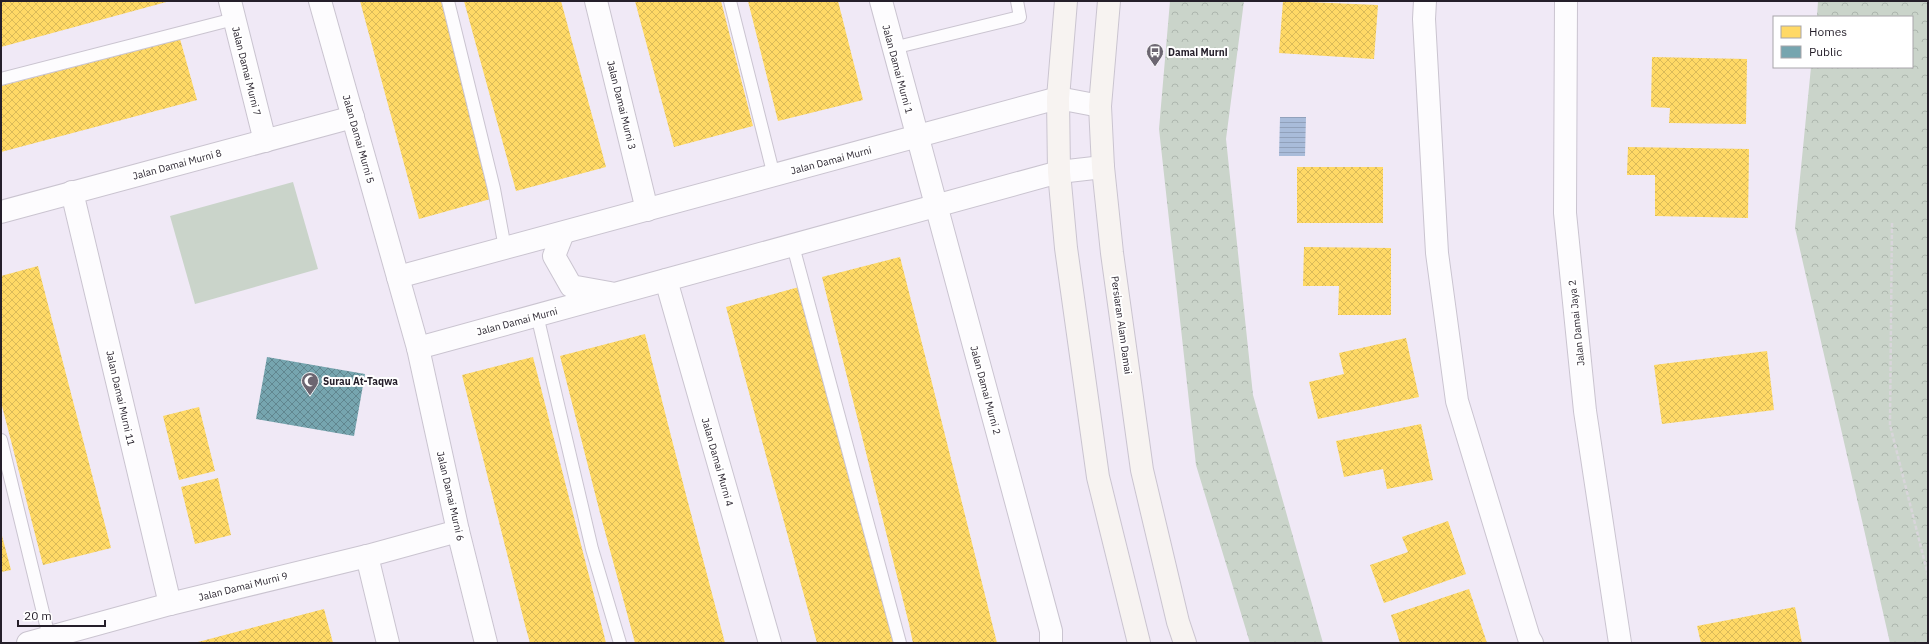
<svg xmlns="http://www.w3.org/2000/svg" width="1929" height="644" viewBox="0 0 1929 644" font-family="'IBM Plex Sans',sans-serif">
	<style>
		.green { fill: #cad4ca }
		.forest { fill: url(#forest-crowns) }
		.water { fill: url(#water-rules) }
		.homes { fill: url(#homes-cross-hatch) }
		.public { fill: url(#public-cross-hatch) }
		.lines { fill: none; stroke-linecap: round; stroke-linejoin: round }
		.lane-casing { stroke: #cac4d0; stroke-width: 14 }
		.street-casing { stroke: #cac4d0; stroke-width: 24 }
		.secondary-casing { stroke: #cac4d0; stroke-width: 24 }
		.path { stroke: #d8d5da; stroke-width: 2.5; stroke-dasharray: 4 2; stroke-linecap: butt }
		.lane { stroke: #fdfcfe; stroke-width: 12 }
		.street { stroke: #fdfcfe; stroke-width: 22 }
		.secondary { stroke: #f7f3f1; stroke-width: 22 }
		.labels { text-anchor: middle; stroke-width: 4; stroke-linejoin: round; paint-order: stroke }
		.poi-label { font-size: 10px; font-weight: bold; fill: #251f2a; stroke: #fff; text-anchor: start }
		.street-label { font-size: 10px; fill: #251f2a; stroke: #fff }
	</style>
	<defs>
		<pattern id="forest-crowns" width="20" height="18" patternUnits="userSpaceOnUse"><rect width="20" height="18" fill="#cad4ca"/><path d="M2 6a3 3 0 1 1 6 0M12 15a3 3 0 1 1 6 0" fill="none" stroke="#adb6ae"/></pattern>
		<pattern id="water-rules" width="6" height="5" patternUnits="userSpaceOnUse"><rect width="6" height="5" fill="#a9bcda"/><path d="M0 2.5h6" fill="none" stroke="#91a1bb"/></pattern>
		<pattern id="homes-cross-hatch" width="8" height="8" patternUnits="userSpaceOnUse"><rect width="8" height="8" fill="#ffd966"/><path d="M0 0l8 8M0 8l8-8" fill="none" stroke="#daba59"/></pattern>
		<pattern id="public-cross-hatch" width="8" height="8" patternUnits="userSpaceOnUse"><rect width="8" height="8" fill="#76a5af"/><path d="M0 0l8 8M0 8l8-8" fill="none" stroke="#61868f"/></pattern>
	</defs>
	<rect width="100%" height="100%" fill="#f0e9f6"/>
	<polygon class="green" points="293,182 318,269 195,304 170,216"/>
	<g class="forest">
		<polygon points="1170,1 1244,1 1226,139 1253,395 1323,643 1250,643 1196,465 1159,129"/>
		<polygon points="1818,1 1928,1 1928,643 1890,643 1795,228 1811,67 1912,67 1912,17 1817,17"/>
	</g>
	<polygon class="water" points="1280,117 1306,117 1305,156 1279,156"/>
	<g class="homes">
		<polygon points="1,1 170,1 1,47"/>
		<polygon points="360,1 441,1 494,198 419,219"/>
		<polygon points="464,1 561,1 606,167 516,191"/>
		<polygon points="635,1 721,1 753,126 674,147"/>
		<polygon points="748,1 838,1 863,100 778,121"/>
		<polygon points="1283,1 1378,5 1374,59 1279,53"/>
		<polygon points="180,39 197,100 1,152 1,86"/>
		<polygon points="1652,57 1747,59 1746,124 1669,123 1670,108 1651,107"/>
		<polygon points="1628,147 1749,149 1748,218 1655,216 1655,175 1627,175"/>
		<rect x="1297" y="167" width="86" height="56"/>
		<polygon points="1304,247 1391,248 1391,315 1338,315 1339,286 1303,286"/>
		<polygon points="900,257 932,383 997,643 913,643 909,624 822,277"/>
		<polygon points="38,266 111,548 43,565 1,402 1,276"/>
		<polygon points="799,287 895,643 817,643 768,463 726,307"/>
		<polygon points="645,334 685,491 725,643 635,643 600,513 560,356"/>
		<polygon points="1406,338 1419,397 1318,419 1309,382 1344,374 1339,353"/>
		<polygon points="1767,351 1774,410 1662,424 1654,365"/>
		<polygon points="533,357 597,607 606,643 530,643 525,625 462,375"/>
		<polygon points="199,407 215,471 179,480 163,416"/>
		<polygon points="1421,424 1433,480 1387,489 1383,469 1344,477 1336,441"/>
		<polygon points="218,478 231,535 195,544 181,487"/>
		<polygon points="1448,521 1466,574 1384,603 1370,565 1408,552 1402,537"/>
		<polygon points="1,532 11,570 1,572"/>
		<polygon points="1469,589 1487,643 1400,643 1391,615"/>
		<polygon points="1795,607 1802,643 1701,643 1697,626"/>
		<polygon points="324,609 333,643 198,643 198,642"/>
	</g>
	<polygon class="public" points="267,357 365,374 354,436 256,419"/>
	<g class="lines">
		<defs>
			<g id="lane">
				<polyline points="448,1 494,189 505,248"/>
				<polyline points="730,1 774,176"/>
				<polyline points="893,48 1020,17 1017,1"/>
				<polyline points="1,79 234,19"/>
				<polyline points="793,246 900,643"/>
				<polyline points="537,315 592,549 620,643"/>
				<polyline points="1,440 49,637"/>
			</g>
			<g id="street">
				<polyline points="230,1 265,141"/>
				<polyline points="320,1 418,348 458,531 486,643"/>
				<polyline points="596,1 647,210"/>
				<polyline points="881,1 1051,631 1051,643"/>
				<polyline points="1425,1 1424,19 1437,253 1457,401 1529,638 1532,643"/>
				<polyline points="1566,1 1565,213 1585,411 1620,643"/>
				<polyline points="72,192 170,604"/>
				<polyline points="1,212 353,117"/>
				<polyline points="563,233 554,256 571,286 610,293"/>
				<polyline points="398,277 1058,98 1100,106"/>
				<polyline points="666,280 770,643"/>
				<polyline points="418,348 1059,172 1103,167"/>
				<polyline points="367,556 388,643"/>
				<polyline points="28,643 170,604 367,556 458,531"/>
			</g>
			<g id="secondary">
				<polyline points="1066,1 1058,98 1059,172 1066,248 1098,477 1139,643"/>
				<polyline points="1109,1 1100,106 1103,167 1112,253 1142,470 1178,622 1185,643"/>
			</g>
		</defs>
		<use href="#lane" class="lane-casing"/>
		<use href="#street" class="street-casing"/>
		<use href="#secondary" class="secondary-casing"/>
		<polyline class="path" points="1892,223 1890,425 1928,575"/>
		<use href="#lane" class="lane"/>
		<use href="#street" class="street"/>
		<use href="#secondary" class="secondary"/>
	</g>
	<defs>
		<symbol id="bus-pin" viewBox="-11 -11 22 30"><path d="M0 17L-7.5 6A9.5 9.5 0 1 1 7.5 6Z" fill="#6c6671" stroke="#fff"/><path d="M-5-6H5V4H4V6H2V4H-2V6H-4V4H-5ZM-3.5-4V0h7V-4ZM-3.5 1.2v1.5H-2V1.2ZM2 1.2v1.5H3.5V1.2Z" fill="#fff"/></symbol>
		<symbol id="mosque-pin" viewBox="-11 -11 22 30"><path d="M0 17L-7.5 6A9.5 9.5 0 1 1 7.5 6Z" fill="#6c6671" stroke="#fff"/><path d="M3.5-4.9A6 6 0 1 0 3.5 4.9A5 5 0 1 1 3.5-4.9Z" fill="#fff"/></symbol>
	</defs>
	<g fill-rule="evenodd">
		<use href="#bus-pin" x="1145" y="42" width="20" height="27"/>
		<use href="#mosque-pin" x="300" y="371" width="20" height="27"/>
	</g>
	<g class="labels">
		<g class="poi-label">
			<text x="1168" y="56">Damai Murni</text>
			<text x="323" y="385">Surau At-Taqwa</text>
		</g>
		<g class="street-label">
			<text transform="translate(898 69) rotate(75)" y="4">Jalan Damai Murni 1</text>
			<text transform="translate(247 71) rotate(76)" y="4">Jalan Damai Murni 7</text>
			<text transform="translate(622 105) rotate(76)" y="4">Jalan Damai Murni 3</text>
			<text transform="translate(359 139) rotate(74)" y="4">Jalan Damai Murni 5</text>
			<text transform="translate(831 160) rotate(-15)" y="4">Jalan Damai Murni</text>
			<text transform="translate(177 164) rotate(-15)" y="4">Jalan Damai Murni 8</text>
			<text transform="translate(517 321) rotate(-15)" y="4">Jalan Damai Murni</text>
			<text transform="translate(1576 323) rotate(-96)" y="4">Jalan Damai Jaya 2</text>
			<text transform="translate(1122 325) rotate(82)" y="4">Persiaran Alam Damai</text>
			<text transform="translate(986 390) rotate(75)" y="4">Jalan Damai Murni 2</text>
			<text transform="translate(121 398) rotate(77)" y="4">Jalan Damai Murni 11</text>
			<text transform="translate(718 462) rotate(74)" y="4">Jalan Damai Murni 4</text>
			<text transform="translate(451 496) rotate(77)" y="4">Jalan Damai Murni 6</text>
			<text transform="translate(243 586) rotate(-14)" y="4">Jalan Damai Murni 9</text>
		</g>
	</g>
	<rect width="1929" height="644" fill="none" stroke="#251f2a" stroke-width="4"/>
	<rect x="1773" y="16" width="140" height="52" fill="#ffffff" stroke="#a8a5aa"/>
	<rect x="1781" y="26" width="20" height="12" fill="#ffd966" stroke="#a8a5aa"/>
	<text x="1809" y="36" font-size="12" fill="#251f2a">Homes</text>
	<rect x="1781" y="46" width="20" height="12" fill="#76a5af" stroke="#a8a5aa"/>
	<text x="1809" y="56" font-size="12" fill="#251f2a">Public</text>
	<path d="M18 620v6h87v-6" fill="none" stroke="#251f2a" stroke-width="2"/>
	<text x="24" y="620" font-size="12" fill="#251f2a" stroke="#ffffff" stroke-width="3" paint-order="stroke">20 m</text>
</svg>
